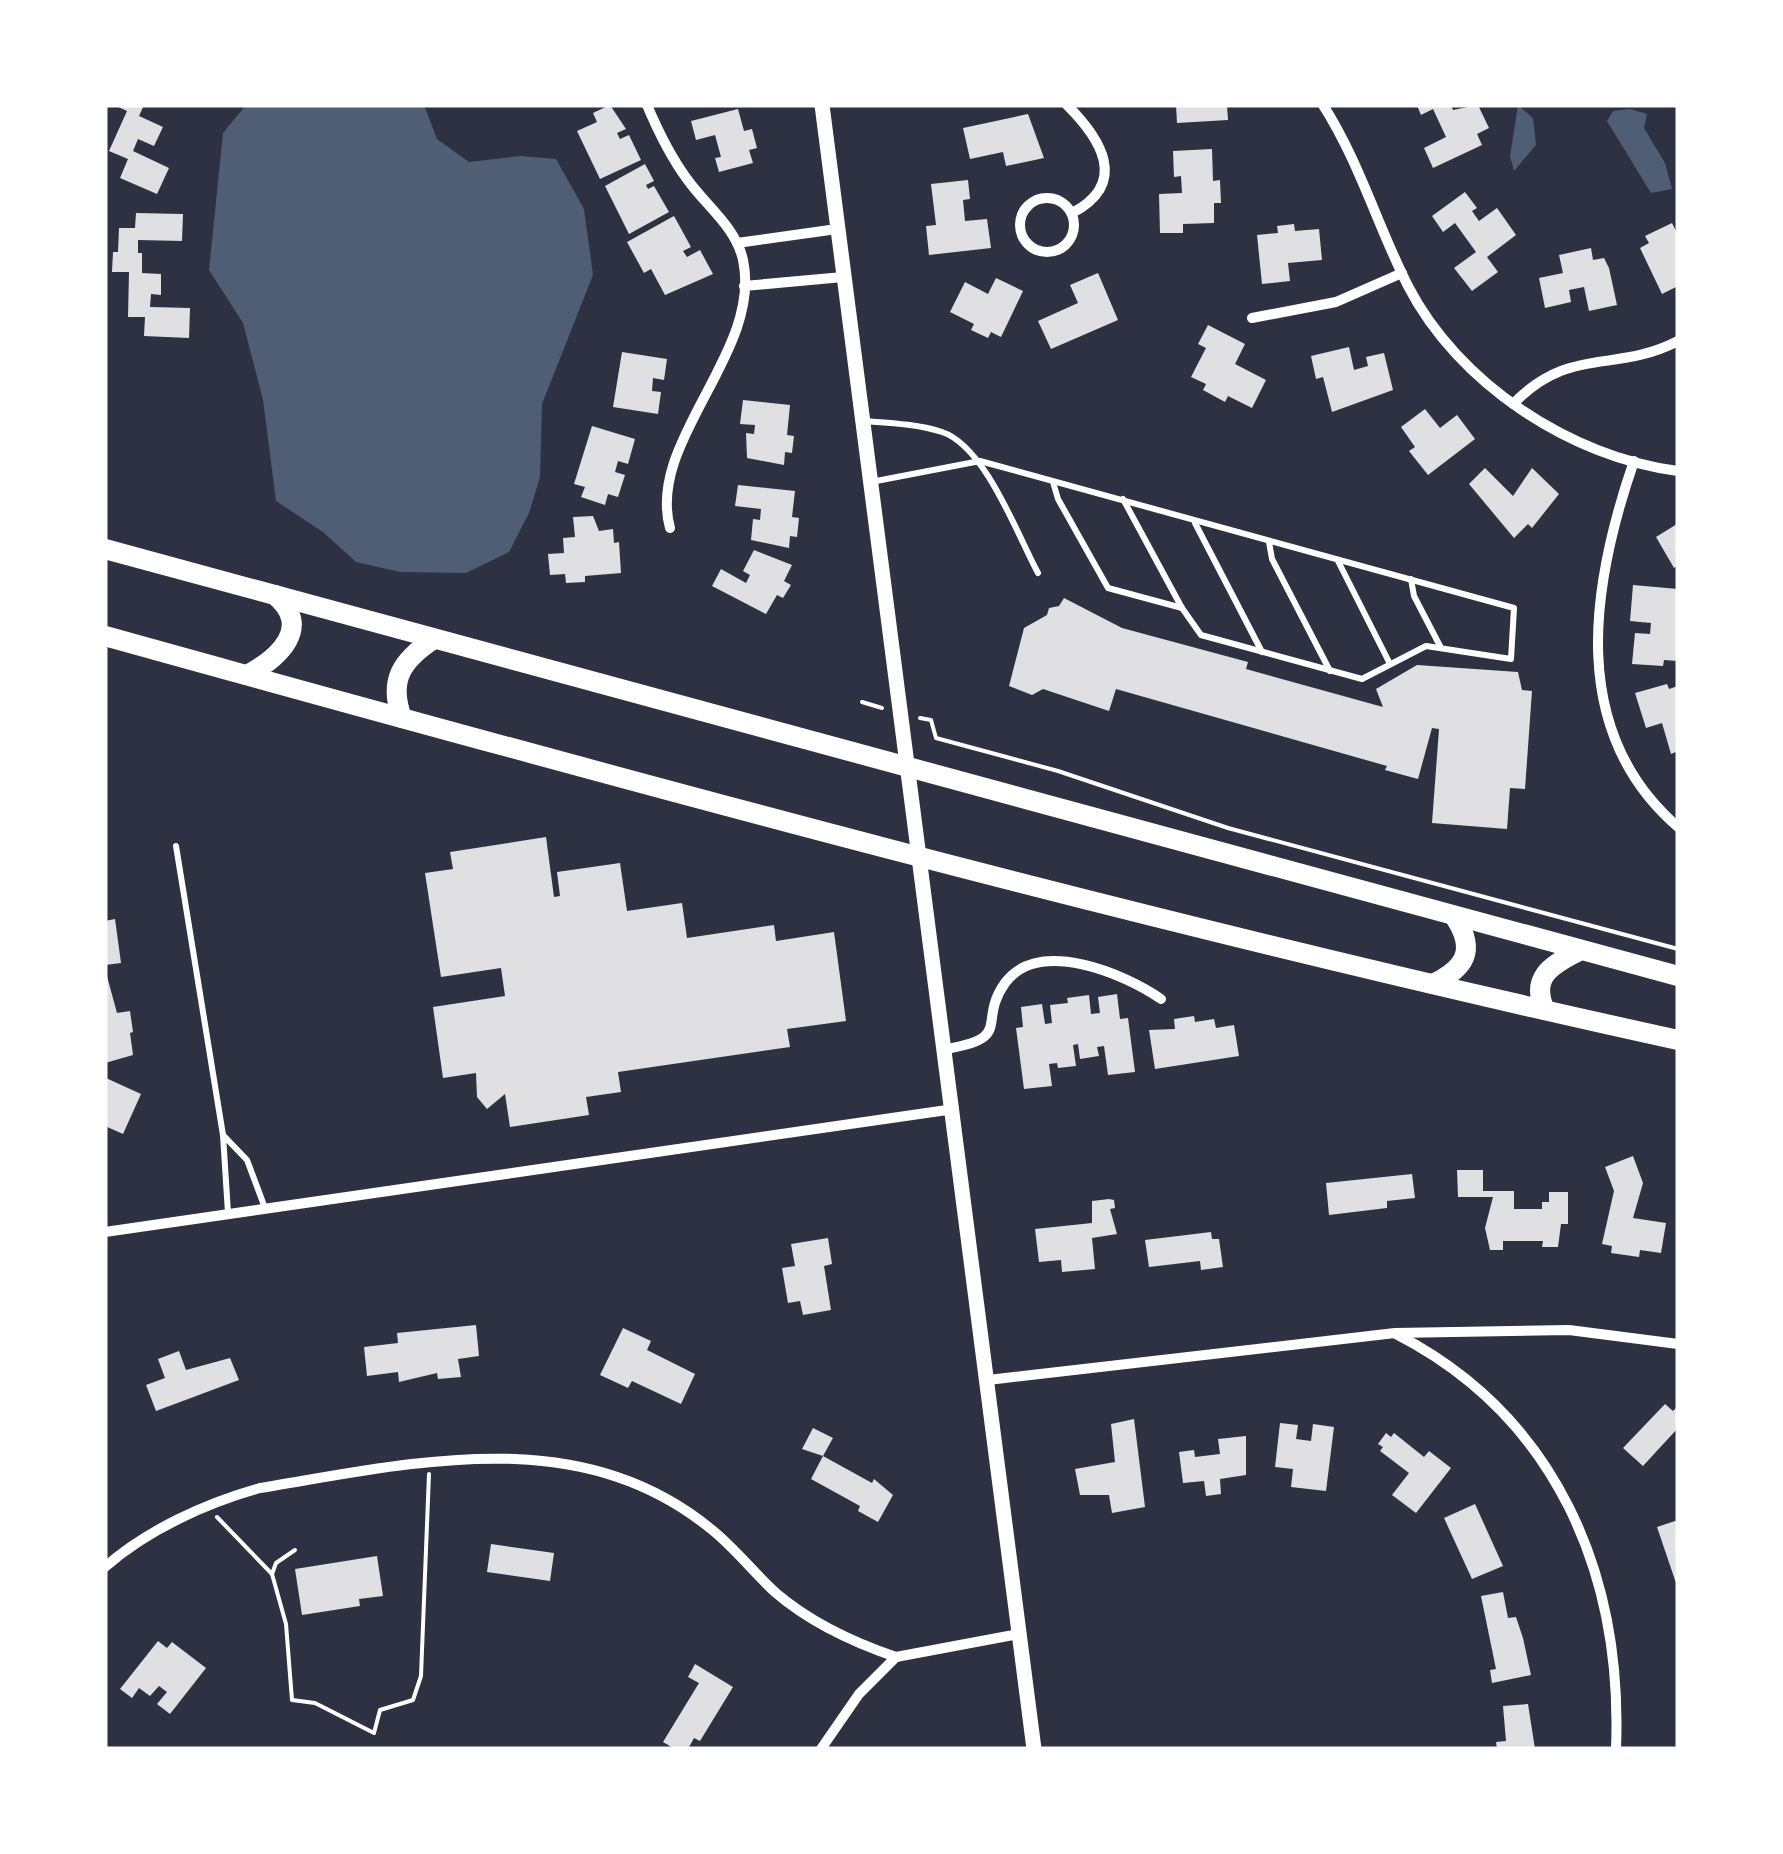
<svg xmlns="http://www.w3.org/2000/svg" width="1783" height="1854" viewBox="0 0 1783 1854" font-family="'Playfair Display',serif">
	<style>
		.water { fill: #4f5d75 }
		.building { fill: #e0e0e3 }
		.lines { fill: none; stroke-linecap: round; stroke-linejoin: round }
		.path { stroke: #fff; stroke-width: 4 }
		.service { stroke: #fff; stroke-width: 6 }
		.minor { stroke: #fff; stroke-width: 10 }
		.tertiary { stroke: #fff; stroke-width: 15 }
		.trunk { stroke: #fff; stroke-width: 20 }
	</style>
	<rect width="100%" height="100%" fill="#2d3142"/>
	<g class="water">
		<polygon points="246,105 424,105 437,139 469,162 520,156 556,159 584,209 593,275 542,404 540,477 529,513 509,552 466,573 400,572 356,562 323,532 276,501 263,400 243,323 209,270 223,133"/>
		<polygon points="1518,105 1533,118 1536,145 1514,171 1510,156"/>
		<polygon points="1630,109 1647,114 1644,128 1665,163 1672,189 1651,193 1607,121 1613,111"/>
	</g>
	<g class="building">
		<polygon points="114,105 144,105 139,116 163,127 154,146 138,139 133,151 169,168 157,194 120,178 128,159 109,151 127,111"/>
		<polygon points="610,105 626,129 617,133 620,139 629,135 641,160 600,179 577,131 597,122 593,113"/>
		<polygon points="1176,105 1227,105 1228,120 1177,123"/>
		<polygon points="1417,105 1451,105 1453,110 1478,105 1489,128 1477,134 1482,145 1433,168 1424,148 1446,137 1433,109 1421,115"/>
		<polygon points="738,109 744,131 752,129 757,148 749,150 753,163 719,172 715,158 721,157 715,135 696,140 691,121"/>
		<polygon points="1028,114 1044,158 1006,166 1003,152 970,159 963,128"/>
		<polygon points="1212,149 1213,181 1220,180 1221,203 1214,203 1214,223 1183,224 1183,233 1160,233 1159,194 1182,193 1181,176 1174,177 1173,151"/>
		<polygon points="645,164 654,181 646,185 648,189 654,186 669,212 629,234 605,186"/>
		<polygon points="968,180 970,199 963,200 965,221 987,219 991,248 929,255 926,226 936,225 931,184"/>
		<polygon points="1465,192 1477,208 1472,211 1479,221 1497,208 1516,235 1487,257 1498,272 1472,291 1454,268 1476,252 1455,223 1443,232 1432,216"/>
		<polygon points="136,213 183,214 182,241 138,240 138,253 142,253 142,273 161,274 161,295 151,294 150,307 190,308 189,338 144,336 145,317 128,317 129,272 112,272 113,252 118,252 119,228 135,228"/>
		<polygon points="674,216 691,247 683,251 687,257 700,250 713,274 665,295 651,269 644,273 627,242"/>
		<polygon points="1672,223 1678,235 1678,286 1662,294 1640,248 1649,243 1645,236"/>
		<polygon points="1294,224 1295,231 1319,229 1322,260 1288,263 1290,281 1262,284 1257,235 1278,233 1277,226"/>
		<polygon points="1591,248 1593,260 1604,258 1609,268 1617,305 1589,311 1584,287 1569,290 1571,302 1545,308 1539,278 1563,273 1559,255"/>
		<polygon points="1098,273 1118,320 1051,349 1038,321 1078,303 1070,285"/>
		<polygon points="996,278 1023,291 1001,337 991,332 988,338 971,330 974,324 950,312 965,282 988,294"/>
		<polygon points="1208,325 1245,344 1235,364 1266,380 1252,408 1228,396 1225,402 1203,390 1206,384 1191,377 1206,348 1198,344"/>
		<polygon points="1349,347 1354,370 1368,366 1366,357 1384,353 1393,390 1332,412 1323,377 1316,379 1311,356"/>
		<polygon points="622,352 667,359 664,380 653,378 652,391 661,392 658,414 613,407"/>
		<polygon points="743,400 790,405 787,435 794,436 792,453 785,452 784,465 747,458 746,433 754,434 755,425 740,424"/>
		<polygon points="1425,409 1440,428 1457,415 1475,439 1428,475 1409,451 1415,447 1401,427"/>
		<polygon points="592,426 635,439 628,464 618,461 615,472 625,475 618,497 608,494 605,505 581,497 585,487 574,484"/>
		<polygon points="1485,468 1513,496 1532,468 1559,494 1532,528 1528,524 1514,538 1469,484"/>
		<polygon points="738,485 795,491 792,517 799,518 797,537 790,536 789,548 751,540 753,519 760,520 761,509 735,506"/>
		<polygon points="593,516 599,531 613,529 614,543 619,542 621,573 585,576 585,582 566,583 565,574 550,575 548,554 564,553 563,538 575,537 573,517"/>
		<polygon points="1677,524 1678,565 1674,568 1656,537"/>
		<polygon points="754,550 792,565 784,581 791,585 783,598 777,595 766,614 712,586 721,569 746,583 750,575 743,571"/>
		<polygon points="1633,585 1678,589 1678,661 1664,660 1663,666 1632,664 1635,633 1650,634 1651,623 1630,621"/>
		<polygon points="1064,598 1122,628 1248,662 1246,669 1383,707 1376,689 1417,665 1518,672 1522,690 1532,691 1525,789 1510,788 1507,829 1432,823 1439,729 1432,728 1418,779 1385,770 1387,766 1116,689 1109,711 1043,689 1032,695 1009,686 1024,628 1047,615 1049,608 1059,606"/>
		<polygon points="1667,684 1669,689 1678,686 1678,751 1671,754 1662,723 1646,728 1635,693"/>
		<polygon points="546,837 554,897 560,896 557,872 620,863 627,911 682,903 687,938 774,925 776,941 834,932 846,1021 787,1029 790,1047 618,1072 621,1092 586,1097 589,1115 510,1127 505,1094 487,1109 477,1097 476,1073 443,1078 433,1007 505,996 501,968 441,977 425,873 453,869 450,852"/>
		<polygon points="115,919 121,963 105,965 105,921"/>
		<polygon points="105,969 117,1013 130,1011 133,1032 130,1033 133,1055 105,1063"/>
		<polygon points="1117,994 1120,1019 1128,1018 1135,1072 1108,1075 1104,1046 1097,1047 1099,1056 1080,1059 1078,1044 1073,1045 1076,1066 1058,1068 1057,1063 1049,1064 1052,1086 1024,1089 1016,1028 1023,1027 1021,1007 1042,1004 1045,1024 1052,1023 1050,1005 1068,1003 1067,998 1089,995 1091,1014 1100,1013 1098,997"/>
		<polygon points="1194,1016 1195,1022 1214,1019 1216,1028 1234,1025 1239,1056 1155,1069 1149,1030 1175,1029 1174,1019"/>
		<polygon points="106,1078 141,1094 123,1134 105,1126"/>
		<polygon points="1633,1156 1643,1183 1633,1218 1666,1223 1661,1253 1640,1250 1639,1257 1611,1253 1612,1246 1602,1244 1614,1191 1605,1167"/>
		<polygon points="1457,1170 1483,1170 1483,1191 1514,1191 1514,1209 1542,1209 1542,1202 1549,1202 1549,1192 1568,1192 1568,1224 1561,1224 1558,1247 1542,1247 1543,1241 1503,1241 1503,1250 1490,1250 1485,1228 1493,1197 1458,1197"/>
		<polygon points="1412,1174 1415,1198 1387,1201 1387,1208 1329,1215 1326,1183"/>
		<polygon points="1109,1199 1114,1200 1115,1208 1110,1209 1117,1234 1092,1238 1095,1269 1062,1272 1061,1260 1039,1262 1035,1229 1092,1223 1092,1201"/>
		<polygon points="1211,1232 1212,1239 1219,1239 1223,1267 1201,1270 1200,1261 1149,1267 1145,1240"/>
		<polygon points="828,1238 832,1264 824,1266 831,1310 803,1315 800,1301 788,1303 782,1268 795,1266 791,1244"/>
		<polygon points="476,1325 479,1356 458,1359 461,1377 438,1379 437,1373 399,1382 398,1372 367,1376 364,1347 398,1343 397,1333"/>
		<polygon points="623,1328 651,1341 647,1350 695,1374 681,1404 632,1381 628,1388 600,1375"/>
		<polygon points="179,1351 186,1370 230,1358 239,1380 156,1411 146,1385 165,1378 158,1359"/>
		<polygon points="1665,1404 1673,1411 1678,1406 1678,1428 1643,1466 1623,1448"/>
		<polygon points="1134,1419 1145,1507 1112,1513 1109,1495 1080,1495 1075,1469 1115,1462 1111,1424"/>
		<polygon points="1280,1423 1298,1425 1296,1439 1311,1441 1313,1424 1334,1427 1326,1491 1291,1487 1293,1469 1275,1467"/>
		<polygon points="813,1428 833,1438 823,1456 872,1483 874,1479 893,1495 878,1522 858,1511 860,1506 811,1479 823,1456 802,1449"/>
		<polygon points="1386,1433 1391,1437 1394,1433 1424,1457 1429,1451 1451,1468 1416,1513 1392,1495 1409,1473 1380,1451 1383,1447 1378,1444"/>
		<polygon points="1246,1436 1246,1475 1220,1479 1221,1494 1206,1496 1204,1481 1183,1483 1179,1452 1194,1450 1195,1457 1220,1454 1218,1439"/>
		<polygon points="1475,1504 1503,1566 1472,1579 1444,1518"/>
		<polygon points="1678,1520 1678,1586 1677,1586 1657,1527"/>
		<polygon points="491,1544 554,1553 550,1581 487,1572"/>
		<polygon points="377,1556 383,1596 359,1599 360,1606 302,1615 295,1569"/>
		<polygon points="1503,1592 1508,1618 1516,1617 1523,1638 1531,1675 1492,1683 1490,1670 1496,1669 1481,1596"/>
		<polygon points="158,1641 167,1648 172,1642 206,1668 170,1714 157,1704 167,1692 159,1686 150,1696 139,1688 132,1698 120,1689"/>
		<polygon points="695,1664 733,1687 700,1741 694,1738 688,1749 675,1749 663,1742 699,1683 688,1677"/>
		<polygon points="1528,1704 1535,1749 1497,1749 1496,1742 1506,1741 1503,1706"/>
	</g>
	<g class="lines">
		<g class="path">
			<polyline points="862,702 882,708"/>
			<polyline points="920,718 931,720 936,738 1058,771 1228,828 1678,949"/>
			<polyline points="217,1517 272,1574 286,1624 292,1700 315,1703 374,1733 380,1710 413,1700 421,1676 429,1474"/>
			<polyline points="272,1574 276,1563 295,1550"/>
		</g>
		<g class="service">
			<path d="M863 421C890 423 917 424 942 432 985 446 1017 534 1038 573"/>
			<polyline points="871,482 980,461 1514,608 1511,659 1426,646 1362,679 1201,635 1182,608 1123,499"/>
			<polyline points="1053,482 1058,499 1108,588 1182,608"/>
			<polyline points="1195,523 1262,652"/>
			<polyline points="1269,542 1272,559 1330,671"/>
			<polyline points="1338,561 1390,664"/>
			<polyline points="1411,579 1414,596 1440,646"/>
			<polyline points="176,846 223,1135 228,1213"/>
			<polyline points="223,1135 247,1160 265,1208"/>
		</g>
		<g class="minor">
			<path d="M647 105C658 131 670 156 687 179 706 206 736 227 743 260 763 352 646 441 670 528"/>
			<path d="M1067 105C1100 138 1130 183 1072 213"/>
			<path d="M1323 105C1359 161 1378 227 1408 286 1458 383 1570 457 1678 471"/>
			<circle cx="1047" cy="225" r="27"/>
			<polyline points="737,243 837,229"/>
			<polyline points="744,286 843,277"/>
			<polyline points="1252,318 1336,302 1402,273"/>
			<path d="M1513 404C1570 345 1614 374 1678 341"/>
			<path d="M1634 461C1591 586 1567 731 1678 827"/>
			<path d="M946 1049C1014 1038 977 1022 1005 983 1039 937 1125 974 1161 999"/>
			<polyline points="105,1232 954,1109"/>
			<path d="M1396 1334C1556 1416 1623 1574 1616 1749"/>
			<polyline points="988,1380 1395,1333 1569,1330 1678,1344"/>
			<path d="M105 1567C147 1530 206 1503 260 1488 413 1463 579 1421 711 1529 735 1548 753 1572 776 1593 811 1623 852 1642 896 1657"/>
			<polyline points="821,1749 859,1694 896,1657 1019,1634"/>
		</g>
		<polyline class="tertiary" points="822,105 1034,1749"/>
		<g class="trunk">
			<polyline points="105,549 1678,976"/>
			<path d="M105 636C627 781 1149 924 1678 1040"/>
			<path d="M247 675C279 658 313 627 275 595"/>
			<path d="M402 718C388 680 402 660 434 639"/>
			<path d="M1433 984C1465 968 1476 951 1456 919"/>
			<path d="M1545 1010C1530 978 1551 965 1577 952"/>
		</g>
	</g>
	<rect width="1783" height="1854" fill="none" stroke="#ffffff" stroke-width="215"/>
</svg>
